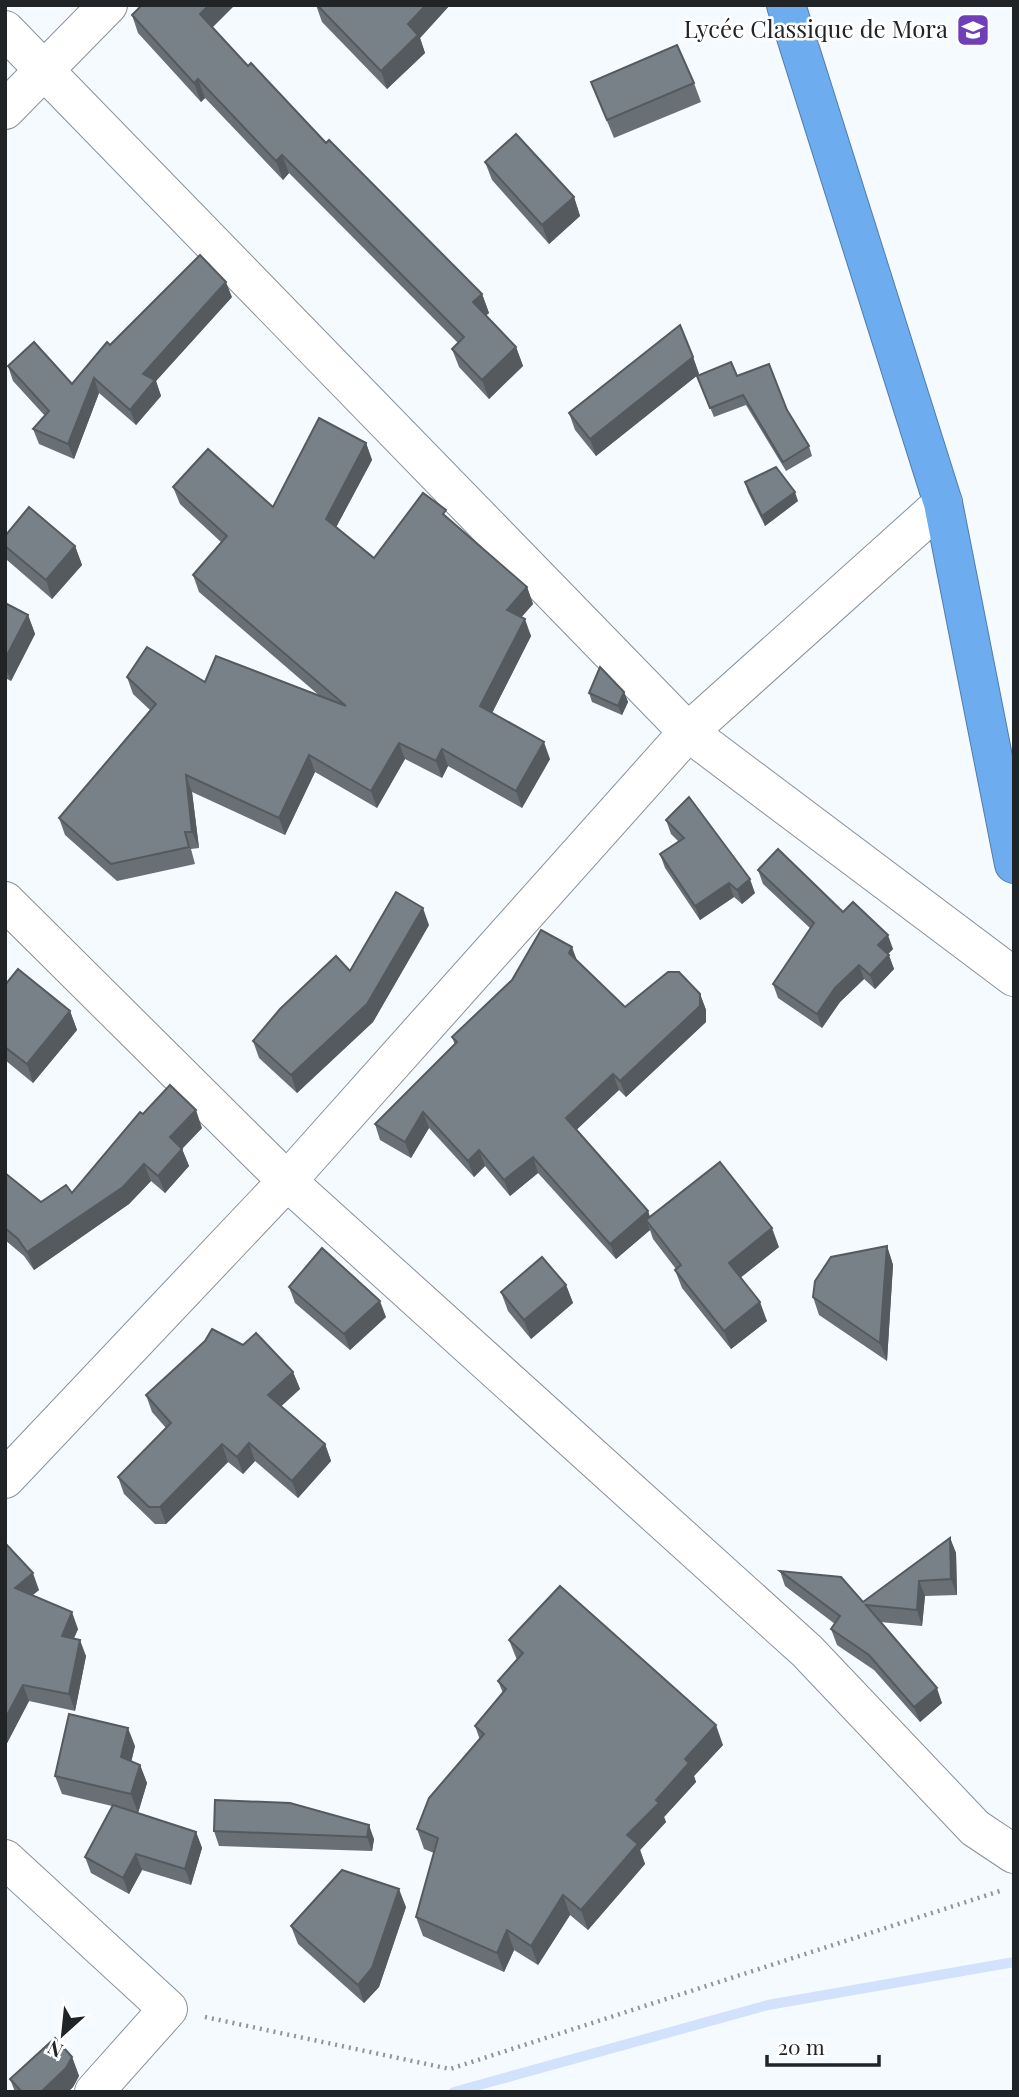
<svg xmlns="http://www.w3.org/2000/svg" width="1019" height="2097" viewBox="0 0 1019 2097" font-family="'Playfair Display',serif">
	<style>
		.lines { fill: none; stroke-linecap: round; stroke-linejoin: round }
		.stream { stroke: #d2e1fc; stroke-width: 10 }
		.minor-casing { stroke: #899199; stroke-width: 40 }
		.highway-casing { stroke: #527ca9; stroke-width: 40 }
		.path { stroke: #919599; stroke-width: 4.5; stroke-dasharray: 2 5; stroke-linecap: butt }
		.minor { stroke: #fff; stroke-width: 38 }
		.highway { stroke: #6cacef; stroke-width: 38 }
		.wall { fill: #686f75 }
		.shaded-wall { fill: #555a5f }
		.building { fill: #798188; stroke: #555a5f; stroke-width: 2 }
		.labels { text-anchor: middle; stroke-width: 5; stroke-linejoin: round; paint-order: stroke }
		.poi-label { font-size: 24px; fill: #212427; stroke: #fff; text-anchor: end }
	</style>
	<rect width="100%" height="100%" fill="#f5faff"/>
	<g class="lines">
		<polyline class="stream" points="454,2092 768,2005 1014,1962"/>
		<defs>
			<g id="minor">
				<polyline points="5,30 688,732 1014,977"/>
				<polyline points="5,110 108,5"/>
				<polyline points="5,901 287,1181 807,1651 975,1828 1014,1854"/>
				<polyline points="5,1479 287,1181 688,732 943,503"/>
				<polyline points="5,1859 168,2009 94,2092"/>
			</g>
			<polyline id="highway" points="786,5 943,503 1014,864"/>
		</defs>
		<use href="#minor" class="minor-casing"/>
		<use href="#highway" class="highway-casing"/>
		<polyline class="path" points="205,2017 450,2069 1003,1890"/>
		<use href="#minor" class="minor"/>
		<use href="#highway" class="highway"/>
	</g>
	<g class="wall">
		<polygon points="316,5 450,5 420,38 425,53 387,89 322,22"/>
		<polygon points="132,15 212,27 248,66 482,294 489,313 486,315 516,347 523,366 489,399 459,367 452,349 458,343 289,173 283,180 205,98 201,102 138,33"/>
		<polygon points="591,82 694,83 701,102 614,138"/>
		<polygon points="485,162 574,197 580,216 549,244 492,180"/>
		<polygon points="232,297 156,381 161,396 136,425 99,393 74,459 39,444 33,429 45,416 13,381 8,366 72,384 110,345"/>
		<polygon points="693,357 699,374 596,456 575,430 569,413"/>
		<polygon points="697,376 737,376 809,446 812,456 786,471 746,405 714,417"/>
		<polygon points="366,443 372,460 336,527 374,558 449,520 527,587 533,604 521,617 531,636 492,713 550,759 522,808 448,766 442,778 405,759 377,808 315,772 285,835 192,792 199,848 191,849 195,864 117,881 65,835 59,818 150,710 133,694 127,677 205,682 321,697 199,592 193,575 221,542 180,504 173,487 273,507"/>
		<polygon points="745,482 798,501 765,526 748,492"/>
		<polygon points="5,536 75,546 82,565 52,599 7,560 5,556"/>
		<polygon points="5,603 28,615 35,634 11,681 5,678"/>
		<polygon points="624,692 628,702 622,715 592,702 589,693"/>
		<polygon points="666,820 755,893 742,904 734,897 700,920 665,868 660,854 679,842 671,834"/>
		<polygon points="758,870 843,912 893,949 888,954 894,969 875,989 864,979 840,1002 822,1028 778,998 773,984 811,929 763,884"/>
		<polygon points="429,925 373,1022 297,1093 259,1058 253,1041 350,971"/>
		<polygon points="578,961 625,1007 700,994 706,1010 706,1022 626,1097 619,1090 576,1130 648,1211 650,1217 779,1247 740,1278 767,1321 731,1349 682,1288 675,1270 676,1269 653,1239 650,1230 616,1259 538,1173 510,1196 485,1166 474,1177 429,1128 411,1158 380,1140 375,1124 455,1045 452,1037"/>
		<polygon points="5,985 70,1011 77,1030 33,1083 5,1060"/>
		<polygon points="143,1114 202,1128 182,1149 189,1166 165,1193 151,1181 129,1204 34,1270 24,1256 5,1240 5,1173 41,1202 72,1193"/>
		<polygon points="887,1246 893,1265 887,1361 819,1315 813,1297"/>
		<polygon points="566,1285 573,1303 531,1339 508,1311 501,1292"/>
		<polygon points="289,1287 386,1317 350,1350 295,1303"/>
		<polygon points="293,1372 300,1389 281,1406 325,1444 331,1461 298,1498 255,1461 243,1474 228,1462 166,1524 155,1524 124,1494 118,1477 166,1428 152,1412 146,1395"/>
		<polygon points="950,1538 956,1553 957,1595 925,1596 922,1626 880,1622 942,1703 920,1722 874,1670 837,1645 831,1629 835,1624 785,1586 780,1571 863,1602"/>
		<polygon points="5,1543 39,1590 32,1595 78,1629 74,1638 86,1656 75,1711 29,1701 5,1747"/>
		<polygon points="509,1640 723,1745 694,1776 696,1782 664,1817 666,1822 640,1850 645,1864 588,1930 570,1915 538,1965 514,1950 504,1972 423,1936 416,1917 434,1853 424,1849 417,1829 480,1740 475,1726 503,1693 498,1681 517,1660"/>
		<polygon points="135,1746 131,1761 140,1765 147,1783 138,1813 196,1832 202,1848 191,1885 142,1870 129,1894 91,1873 85,1857 112,1806 62,1794 55,1776"/>
		<polygon points="290,1803 374,1839 372,1851 219,1846 214,1831"/>
		<polygon points="406,1907 379,1987 364,2003 298,1944 291,1926"/>
		<polygon points="72,2057 79,2076 73,2087 68,2092 15,2092 10,2079"/>
	</g>
	<g class="shaded-wall">
		<polygon points="209,5 235,5 207,33 200,14"/>
		<polygon points="426,5 450,5 420,38 425,53 387,89 381,71 408,24"/>
		<polygon points="198,79 205,98 201,102 194,83"/>
		<polygon points="282,155 289,173 283,180 276,161"/>
		<polygon points="574,197 580,216 549,244 542,225"/>
		<polygon points="226,282 232,297 156,381 161,396 136,425 130,410 143,374"/>
		<polygon points="482,294 489,313 480,321 473,302"/>
		<polygon points="516,347 523,366 489,399 482,380"/>
		<polygon points="693,357 699,374 596,456 590,439"/>
		<polygon points="94,378 99,393 74,459 68,444"/>
		<polygon points="366,443 372,460 332,535 326,519"/>
		<polygon points="795,492 798,501 765,526 762,516"/>
		<polygon points="75,546 82,565 52,599 46,580"/>
		<polygon points="527,587 533,604 513,627 507,610"/>
		<polygon points="28,615 35,634 11,681 5,666 5,659"/>
		<polygon points="525,619 531,636 487,723 480,706"/>
		<polygon points="624,692 628,702 622,715 618,706"/>
		<polygon points="544,742 550,759 522,808 516,791"/>
		<polygon points="399,743 405,759 377,808 371,791"/>
		<polygon points="442,749 448,766 442,778 436,761"/>
		<polygon points="309,755 315,772 285,835 279,818"/>
		<polygon points="186,775 192,792 199,848 192,832"/>
		<polygon points="750,879 755,893 742,904 737,890"/>
		<polygon points="729,883 734,897 700,920 695,906"/>
		<polygon points="423,908 429,925 373,1022 297,1093 291,1075"/>
		<polygon points="888,935 893,949 883,959 878,945"/>
		<polygon points="572,947 578,963 569,953"/>
		<polygon points="889,955 894,969 875,989 870,975"/>
		<polygon points="859,965 864,979 840,1002 822,1028 817,1014 835,988"/>
		<polygon points="700,994 706,1010 706,1022 626,1097 620,1081"/>
		<polygon points="70,1011 77,1030 33,1083 27,1064"/>
		<polygon points="613,1074 619,1090 572,1134 566,1118"/>
		<polygon points="196,1110 202,1128 176,1155 170,1137"/>
		<polygon points="423,1112 429,1128 411,1158 405,1142"/>
		<polygon points="182,1149 189,1166 165,1193 158,1176"/>
		<polygon points="479,1150 485,1166 474,1177 468,1161"/>
		<polygon points="533,1157 538,1173 510,1196 504,1180"/>
		<polygon points="144,1164 151,1181 129,1204 34,1270 27,1252"/>
		<polygon points="648,1211 653,1227 646,1220 650,1230 616,1259 610,1244"/>
		<polygon points="772,1228 779,1247 735,1282 729,1263"/>
		<polygon points="887,1246 893,1265 887,1361 880,1343"/>
		<polygon points="566,1285 573,1303 531,1339 524,1320"/>
		<polygon points="380,1301 386,1317 350,1350 344,1334"/>
		<polygon points="760,1302 767,1321 731,1349 724,1331"/>
		<polygon points="293,1372 300,1389 275,1412 268,1395"/>
		<polygon points="249,1443 255,1461 243,1474 237,1457"/>
		<polygon points="222,1444 228,1462 166,1524 160,1507"/>
		<polygon points="325,1444 331,1461 298,1498 292,1481"/>
		<polygon points="950,1538 956,1553 957,1595 951,1579"/>
		<polygon points="33,1573 39,1590 21,1605 15,1588"/>
		<polygon points="919,1581 925,1596 922,1626 917,1610"/>
		<polygon points="72,1612 78,1629 68,1652 62,1636"/>
		<polygon points="80,1640 86,1656 75,1711 69,1694"/>
		<polygon points="23,1685 29,1701 5,1747 5,1719"/>
		<polygon points="937,1688 942,1703 920,1722 914,1707"/>
		<polygon points="716,1725 723,1745 694,1776 696,1782 664,1817 666,1822 640,1850 645,1864 588,1930 581,1910 627,1835 656,1800 685,1759"/>
		<polygon points="128,1728 135,1746 128,1776 121,1757"/>
		<polygon points="140,1765 147,1783 138,1813 131,1794"/>
		<polygon points="369,1825 374,1839 372,1851 367,1837"/>
		<polygon points="196,1832 202,1848 191,1885 185,1869"/>
		<polygon points="136,1854 142,1870 129,1894 123,1878"/>
		<polygon points="399,1889 406,1907 379,1987 364,2003 358,1985"/>
		<polygon points="563,1895 570,1915 538,1965 531,1946"/>
		<polygon points="507,1930 514,1950 504,1972 497,1953"/>
		<polygon points="72,2057 79,2076 73,2087 68,2092 41,2092"/>
	</g>
	<g class="building">
		<polygon points="142,5 209,5 200,14 248,66 251,63 326,143 329,140 482,294 473,302 516,347 482,380 452,349 464,337 282,155 276,161 198,79 194,83 132,15"/>
		<polygon points="317,5 426,5 408,24 418,35 381,71"/>
		<polygon points="677,45 694,83 607,120 591,82"/>
		<polygon points="516,134 574,197 542,225 485,162"/>
		<polygon points="200,255 226,282 143,374 155,380 130,410 94,378 68,444 33,429 49,411 8,366 34,342 72,384 107,342 110,345"/>
		<polygon points="680,325 693,357 590,439 569,413"/>
		<polygon points="731,362 737,376 769,364 787,410 809,446 783,462 743,395 710,408 697,376"/>
		<polygon points="319,418 366,443 326,519 374,558 423,493 446,510 443,514 527,587 507,610 525,619 480,706 544,742 516,791 442,749 436,761 399,743 371,791 309,755 279,818 186,775 192,832 185,832 189,847 111,864 59,818 156,704 127,677 147,647 205,682 216,656 346,706 193,575 227,536 173,487 208,449 273,507"/>
		<polygon points="776,467 795,492 762,516 745,482"/>
		<polygon points="29,507 75,546 46,580 5,546 5,536"/>
		<polygon points="5,603 28,615 5,659"/>
		<polygon points="600,667 624,692 618,706 589,693"/>
		<polygon points="689,797 750,879 737,890 729,883 695,906 660,854 684,838 666,820"/>
		<polygon points="778,849 843,912 853,902 888,935 878,945 889,955 870,975 859,965 835,988 817,1014 773,984 814,923 758,870"/>
		<polygon points="396,892 423,908 367,1004 291,1075 253,1041 280,1009 336,956 350,971"/>
		<polygon points="541,930 572,947 569,953 625,1007 668,972 679,972 700,994 700,1006 620,1081 613,1074 566,1118 648,1211 610,1244 533,1157 504,1180 479,1150 468,1161 423,1112 405,1142 375,1124 457,1042 452,1037 512,980"/>
		<polygon points="18,969 70,1011 27,1064 5,1047 5,985"/>
		<polygon points="170,1085 196,1110 170,1137 182,1149 158,1176 144,1164 123,1187 27,1252 18,1239 5,1228 5,1173 41,1202 66,1185 72,1193 140,1112 143,1114"/>
		<polygon points="720,1162 772,1228 729,1263 760,1302 724,1331 675,1270 681,1265 646,1220"/>
		<polygon points="887,1246 880,1343 813,1297 815,1281 831,1257"/>
		<polygon points="322,1248 380,1301 344,1334 289,1287"/>
		<polygon points="542,1257 566,1285 524,1320 501,1292"/>
		<polygon points="212,1329 243,1345 256,1333 293,1372 268,1395 325,1444 292,1481 249,1443 237,1457 222,1444 160,1507 149,1507 118,1477 171,1423 146,1395 205,1341"/>
		<polygon points="950,1538 951,1579 919,1581 917,1610 866,1605 937,1688 914,1707 869,1655 831,1629 840,1616 780,1571 841,1577 863,1602"/>
		<polygon points="5,1543 33,1573 15,1588 72,1612 62,1636 80,1640 69,1694 23,1685 5,1719"/>
		<polygon points="560,1586 716,1725 685,1759 689,1763 656,1800 659,1803 627,1835 638,1844 581,1910 563,1895 531,1946 507,1930 497,1953 416,1917 438,1838 417,1829 429,1798 484,1734 475,1726 506,1689 498,1681 523,1653 509,1640"/>
		<polygon points="69,1714 128,1728 121,1757 140,1765 131,1794 55,1776"/>
		<polygon points="215,1800 290,1803 369,1825 367,1837 214,1831"/>
		<polygon points="113,1805 196,1832 185,1869 136,1854 123,1878 85,1857"/>
		<polygon points="342,1870 399,1889 372,1968 358,1985 291,1926"/>
		<polygon points="55,2038 72,2057 66,2068 41,2092 22,2092 10,2079"/>
	</g>
	<defs>
		<symbol id="school-square" viewBox="-11 -11 22 22"><rect x="-9" y="-9" width="18" height="18" rx="4" fill="#6e3fb7" stroke="#fff"/><path d="M0-5L7-2L0 1L-7-2ZM-4 1L0 2.5L4 1V4Q0 6-4 4Z" fill="#fff"/></symbol>
	</defs>
	<g fill-rule="evenodd">
		<use href="#school-square" x="954" y="11" width="38" height="38"/>
	</g>
	<g class="labels">
		<g class="poi-label">
			<text x="948" y="38">Lycée Classique de Mora</text>
		</g>
	</g>
	<rect width="1019" height="2097" fill="none" stroke="#212427" stroke-width="14"/>
	<g transform="translate(63 2034) rotate(207)" stroke="#ffffff" stroke-width="5" paint-order="stroke">
	<path d="M0-5L12 26L0 18L-12 26Z" fill="#212427"/>
	<text y="-10" font-size="19" font-weight="bold" text-anchor="middle" fill="#212427">N</text>
	</g>
	<path d="M767 2055v10h112v-10" fill="none" stroke="#212427" stroke-width="3.5"/>
	<text x="778" y="2055" font-size="21" fill="#212427" stroke="#ffffff" stroke-width="5" paint-order="stroke">20 m</text>
</svg>
